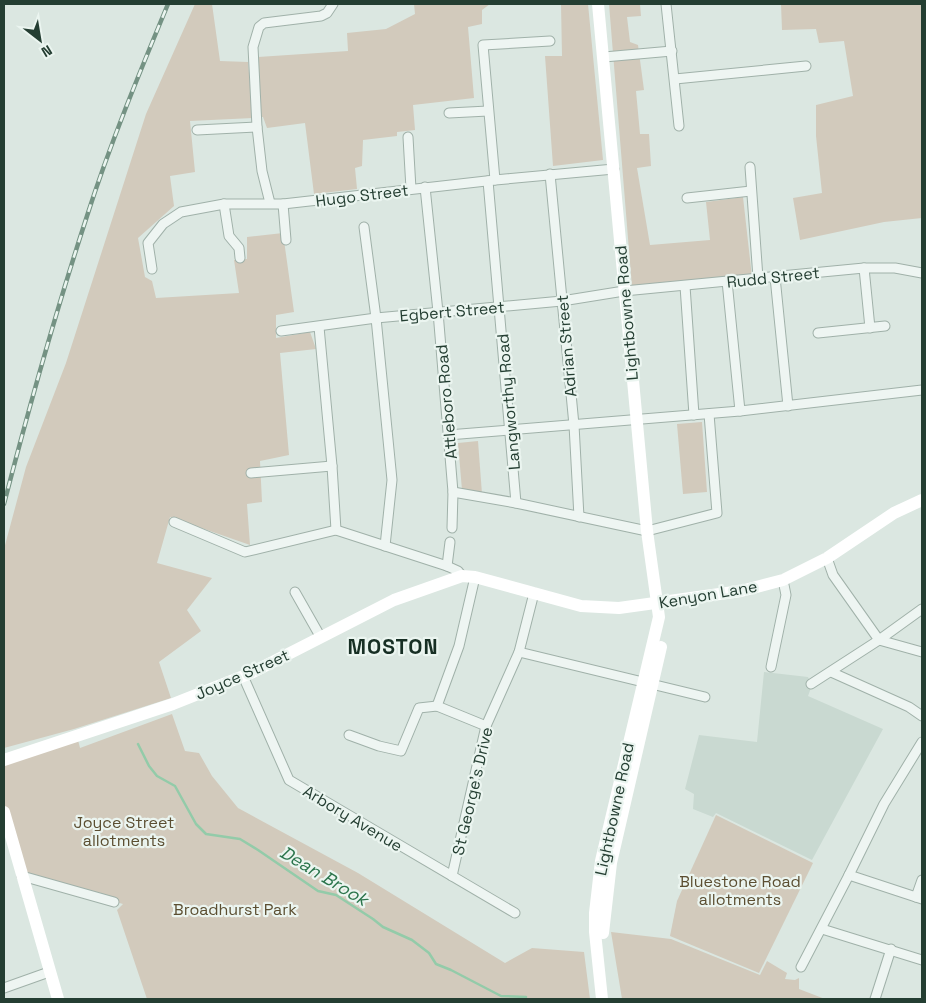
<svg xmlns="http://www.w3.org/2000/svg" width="926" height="1003" viewBox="0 0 926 1003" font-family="'Space Grotesk',sans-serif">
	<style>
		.built { fill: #c9d9d1 }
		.green { fill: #d2cabc }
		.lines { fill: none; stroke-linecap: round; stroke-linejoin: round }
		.stream { stroke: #93cba9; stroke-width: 2.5 }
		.street-casing { stroke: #a0b1a9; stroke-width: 11 }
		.street { stroke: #eef5f2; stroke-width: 9 }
		.secondary { stroke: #fff; stroke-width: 12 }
		.rail-casing { stroke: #749283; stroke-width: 4.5 }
		.rail { stroke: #ebf5f0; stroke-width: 2.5; stroke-dasharray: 8; stroke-linecap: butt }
		.labels { text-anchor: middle; stroke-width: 4.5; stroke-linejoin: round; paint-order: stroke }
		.street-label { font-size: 16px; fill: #243e32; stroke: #ebf5f0 }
		.park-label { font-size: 16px; fill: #5b4e31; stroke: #ebf5f0 }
		.water-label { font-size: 18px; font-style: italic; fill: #2c754c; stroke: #ebf5f0 }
		.district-label { font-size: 21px; font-weight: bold; letter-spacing: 1px; fill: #172f24; stroke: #ebf5f0 }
	</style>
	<rect width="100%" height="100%" fill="#dbe7e1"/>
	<polygon class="built" points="764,672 808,677 812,685 808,696 883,729 812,860 716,813 713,817 693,809 694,794 685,789 699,735 757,742"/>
	<g class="green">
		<polygon points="195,4 212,4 220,61 248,62 253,118 190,121 195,172 170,176 174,206 138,238 145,277 152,281 156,298 239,293 234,260 247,259 247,237 283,233 294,312 276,315 276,338 310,332 316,349 280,353 289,455 260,461 262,502 247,504 250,545 170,517 157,563 212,578 187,610 201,631 159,662 171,698 74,729 4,748 4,549 26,467 66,363 146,114"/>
		<polygon points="414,4 490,4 482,10 482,24 468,27 474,98 413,105 415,130 397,132 397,136 363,140 362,166 355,168 357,189 314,194 305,123 267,128 263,117 260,117 258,57 348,51 347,33 386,29 415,14"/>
		<polygon points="561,4 588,4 603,160 553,166 545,56 562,56"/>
		<polygon points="609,4 640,4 641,16 627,17 630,42 638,45 644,90 636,91 640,134 649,134 651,166 637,168 650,245 710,240 706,202 743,197 752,277 632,287"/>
		<polygon points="781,4 922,4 922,218 884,222 800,240 793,198 822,193 816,136 816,105 853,96 844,41 819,43 816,29 782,30"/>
		<polygon points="702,422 707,492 683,494 677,424"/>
		<polygon points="478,441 482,494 462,490 458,443"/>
		<polygon points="172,714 185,751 199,753 212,776 238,808 358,873 505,963 532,948 584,952 590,999 147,999 117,910 123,904 22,876 4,812 4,760 77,736 80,748"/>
		<polygon points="716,815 813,863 759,973 670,936 677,901"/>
		<polygon points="611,932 671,939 760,975 767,961 787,973 785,979 795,980 799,978 799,989 825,999 622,999"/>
	</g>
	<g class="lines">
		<polyline class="stream" points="138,744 149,766 157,776 175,786 196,824 206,834 240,839 258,850 318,891 336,895 373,919 383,927 412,940 429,953 436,964 451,970 501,996 526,997"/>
		<defs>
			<g id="street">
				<polyline points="666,4 679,126"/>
				<polyline points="604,57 672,51"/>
				<polyline points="675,79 806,66"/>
				<polyline points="449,113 488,111"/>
				<polyline points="197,130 257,127"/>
				<polyline points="408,137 411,189"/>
				<polyline points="750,167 758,278"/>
				<polyline points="550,174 574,425 579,517"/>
				<polyline points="495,180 483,45 550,41"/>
				<polyline points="488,181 516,503"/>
				<polyline points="425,187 438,312 453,492 452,528"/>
				<polyline points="687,198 751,191"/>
				<polyline points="270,203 262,171 257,127 253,47 259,27 264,23 321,16 327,13 333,4"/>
				<polyline points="224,204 229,236 239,248 240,258"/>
				<polyline points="283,204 286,240"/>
				<polyline points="364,227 376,318 392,480 385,546"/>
				<polyline points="864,268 870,328"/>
				<polyline points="152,269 148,243 163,224 181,212 224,204 283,204 495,180 614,169"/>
				<polyline points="775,277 788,406"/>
				<polyline points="727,281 740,411"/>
				<polyline points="685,286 694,415"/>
				<polyline points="319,327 332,466 336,530"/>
				<polyline points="281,331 376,318 562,301 624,291 864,268 895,268 922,273"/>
				<polyline points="818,333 885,326"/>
				<polyline points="448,435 740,411 922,390"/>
				<polyline points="251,473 332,466"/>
				<polyline points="453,492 516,503 647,531 717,513 709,414"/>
				<polyline points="174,522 245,552 336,530 447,566 458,571 462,576"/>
				<polyline points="827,558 833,575 879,640 922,652"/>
				<polyline points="447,566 450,542"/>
				<polyline points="295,592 320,636"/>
				<polyline points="519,652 705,697"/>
				<polyline points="771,667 786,595 783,580"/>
				<polyline points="831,672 909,707 922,716"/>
				<polyline points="243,676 289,780 515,913"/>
				<polyline points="811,684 879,640 922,609"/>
				<polyline points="437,706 459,646 475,577"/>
				<polyline points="349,735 379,746 401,751 419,708 437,706 486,726"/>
				<polyline points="849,875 922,899"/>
				<polyline points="22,876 114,902"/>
				<polyline points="452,876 486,726 519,652 534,593"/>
				<polyline points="916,897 922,880"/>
				<polyline points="822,929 922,960"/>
				<polyline points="801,967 849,875 884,804 922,742"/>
				<polyline points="4,988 49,972"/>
				<polyline points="875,999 891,949"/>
			</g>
		</defs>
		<use href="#street" class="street-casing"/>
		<use href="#street" class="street"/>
		<g class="secondary">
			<polyline points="598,4 647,531 659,617 601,861 595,913 595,932 602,999"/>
			<polyline points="4,760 173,704 251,673 394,600 462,576 475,577 581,606 619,608 741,591 783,580 827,558 894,513 922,500"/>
			<polyline points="4,812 58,999"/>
			<polyline points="603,933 611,863 661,647"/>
		</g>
		<defs>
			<path id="rail" d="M4 504C29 407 56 311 87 216 110 144 139 74 168 4"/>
		</defs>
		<use href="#rail" class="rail-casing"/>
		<use href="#rail" class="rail"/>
	</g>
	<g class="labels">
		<g class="street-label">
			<text transform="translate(362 195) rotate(-7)" y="6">Hugo Street</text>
			<text transform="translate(773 277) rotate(-6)" y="6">Rudd Street</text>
			<text transform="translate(452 311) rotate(-5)" y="6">Egbert Street</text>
			<text transform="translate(626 313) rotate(-95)" y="6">Lightbowne Road</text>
			<text transform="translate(566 346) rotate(-95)" y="6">Adrian Street</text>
			<text transform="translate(446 402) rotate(-95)" y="6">Attleboro Road</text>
			<text transform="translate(508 402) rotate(-95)" y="6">Langworthy Road</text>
			<text transform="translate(708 594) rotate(-10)" y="6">Kenyon Lane</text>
			<text transform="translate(242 674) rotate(-24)" y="6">Joyce Street</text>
			<text transform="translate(472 791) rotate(-77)" y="6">St George's Drive</text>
			<text transform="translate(614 809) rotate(-78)" y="6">Lightbowne Road</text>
			<text transform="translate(353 818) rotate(31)" y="6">Arbory Avenue</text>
		</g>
		<g class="park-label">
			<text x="124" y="828">Joyce Street<tspan x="124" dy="18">allotments</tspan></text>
			<text x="740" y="887">Bluestone Road<tspan x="740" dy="18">allotments</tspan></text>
			<text x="235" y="915">Broadhurst Park</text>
		</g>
		<g class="water-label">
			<text transform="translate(324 876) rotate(31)" y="6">Dean Brook</text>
		</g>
		<g class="district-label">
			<text x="393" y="654">MOSTON</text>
		</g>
	</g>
	<rect width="926" height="1003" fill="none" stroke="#243e32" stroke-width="10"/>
	<g transform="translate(40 40) rotate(149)" stroke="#ebf5f0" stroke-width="4" paint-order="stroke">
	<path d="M0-4L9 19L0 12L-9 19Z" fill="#243e32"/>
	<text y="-8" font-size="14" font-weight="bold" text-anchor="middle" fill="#243e32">N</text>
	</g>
</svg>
